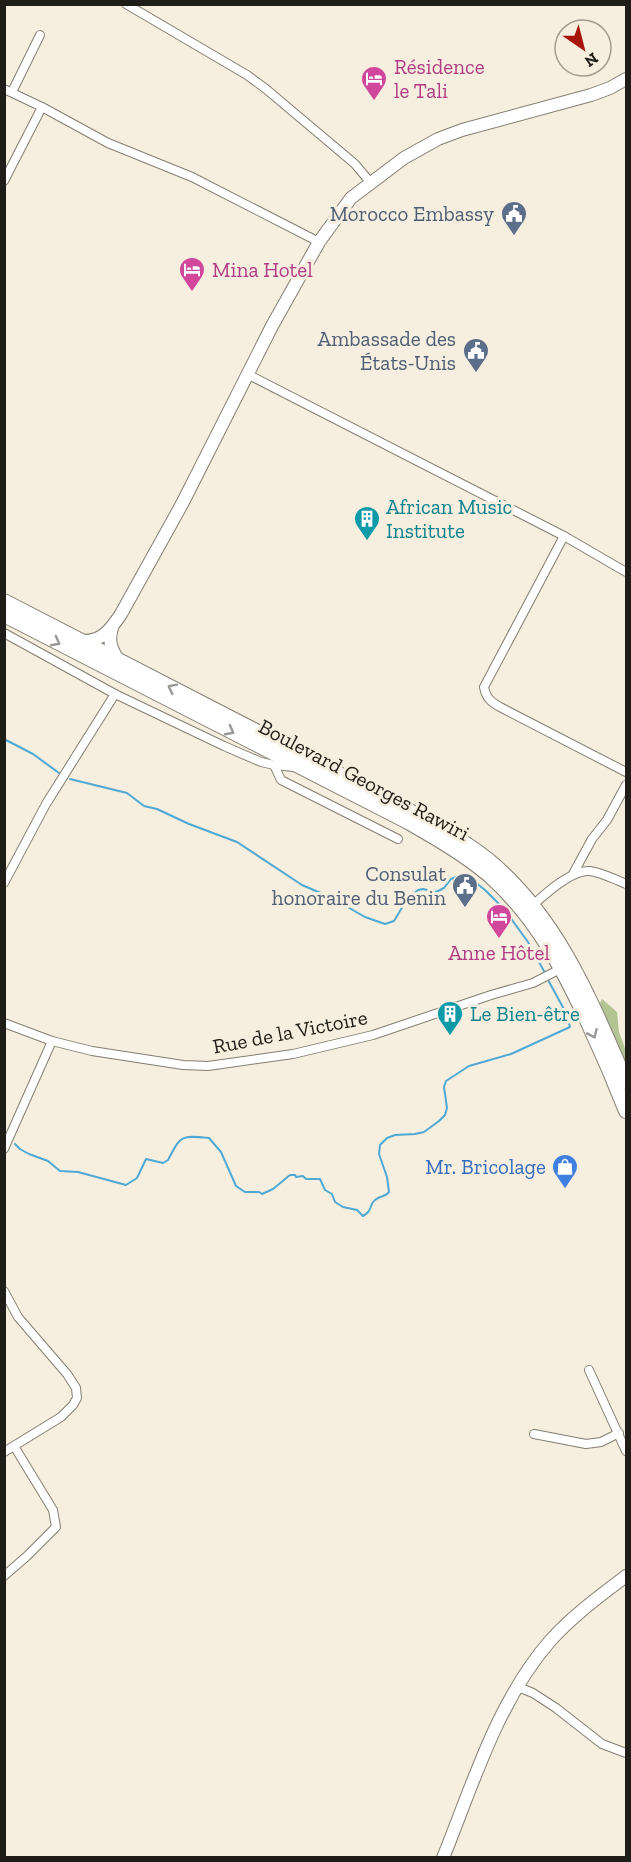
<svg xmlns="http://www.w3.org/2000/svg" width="631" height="1862" viewBox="0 0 631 1862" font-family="'Zilla Slab',serif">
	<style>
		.green { fill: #b3c493 }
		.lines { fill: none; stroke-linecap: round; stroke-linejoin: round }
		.stream { stroke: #4fa9d4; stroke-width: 2 }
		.street-casing { stroke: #847e71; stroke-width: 10 }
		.secondary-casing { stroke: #847e71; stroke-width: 14 }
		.primary-casing { stroke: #847e71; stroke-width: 16 }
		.street { stroke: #fff; stroke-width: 8 }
		.secondary { stroke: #fff; stroke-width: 12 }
		.primary { stroke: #fff; stroke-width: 14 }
		.oneway { stroke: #9a9997 }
		.labels { text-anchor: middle; stroke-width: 6; stroke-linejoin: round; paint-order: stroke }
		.hotel-label { font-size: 21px; fill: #b23c85; stroke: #f6efe0; text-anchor: start }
		.service-label { font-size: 21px; fill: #4e5e75; stroke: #f6efe0; text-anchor: end }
		.culture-label { font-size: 21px; fill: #0d838f; stroke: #f6efe0; text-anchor: start }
		.street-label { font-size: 21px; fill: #1f1d17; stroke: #f6efe0 }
		.shop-label { font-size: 21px; fill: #366cbe; stroke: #f6efe0; text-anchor: end }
	</style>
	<rect width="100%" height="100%" fill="#f6efe0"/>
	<polygon class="green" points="602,999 617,1012 619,1032 626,1051 626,1067 600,1003"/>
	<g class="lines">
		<g class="stream">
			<polyline points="4,739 33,754 59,773"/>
			<polyline points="70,779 127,793 144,806 157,809 189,824 237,842 302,885 330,897 365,917 385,924 394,921 406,901 418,890 423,889 436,892 444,888 451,879 456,877 470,878 485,890 504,909 528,942 545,973"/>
			<path d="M15 1144 20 1149 29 1154 48 1161 60 1171 78 1172 126 1185 137 1178 146 1159 163 1163 168 1160C181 1136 179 1135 209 1138L221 1152 236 1186 245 1192H259L262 1194 273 1189 290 1175H295L296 1177 303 1176 306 1179H320L325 1190 332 1194 335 1202 343 1207 357 1210 363 1216C374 1210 368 1205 375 1200 381 1195 384 1198 389 1192L387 1177 379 1154 380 1145 387 1138 395 1135 415 1134 424 1132 439 1121 445 1115 447 1108 444 1087 446 1081 469 1066 511 1054 570 1027 566 1013 547 978"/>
		</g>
		<defs>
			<g id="street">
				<polyline points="126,4 247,75 266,89 355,164 370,182"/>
				<polyline points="4,89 42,107 108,143 192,177 319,242"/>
				<polyline points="12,92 40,35"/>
				<polyline points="4,181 42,107"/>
				<polyline points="247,374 564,536 626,572"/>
				<path d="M564 536 484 687C486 698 491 702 500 707L626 772"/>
				<polyline points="4,633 115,694 224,746 261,762 274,765 294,767"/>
				<polyline points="274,765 281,780 398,839"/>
				<polyline points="573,874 592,839 607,820 626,785"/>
				<polyline points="4,883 46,804 115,694"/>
				<path d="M533 905C545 894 572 869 590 871 602 873 615 879 626 884"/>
				<polyline points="4,1023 52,1041 92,1051 183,1065 208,1066 293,1054 373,1035 491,995 533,983 562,968"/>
				<polyline points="4,1149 52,1041"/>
				<polyline points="4,1291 18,1317 67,1374 76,1388 77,1398 73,1405 61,1417 4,1452"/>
				<polyline points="589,1370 626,1451"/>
				<polyline points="534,1434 586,1444 601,1442 619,1433"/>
				<polyline points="4,1576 27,1556 56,1527 53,1510 14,1446"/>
				<polyline points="518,1687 533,1693 556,1708 602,1744 626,1753"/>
			</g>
			<g id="secondary">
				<path d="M112 628C108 641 111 648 118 660"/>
				<path d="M82 641C102 642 111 629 121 614L182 504 272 326 319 242 351 198 404 158 438 139 462 130 591 95 610 88 626 79"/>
				<path d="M443 1858C473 1784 497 1702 550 1641 572 1616 600 1596 626 1576"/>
			</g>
			<g id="primary">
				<path d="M4 601 401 806C431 823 460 838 487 859 558 917 591 1001 626 1082"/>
				<path d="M4 615 408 822C436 838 464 854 489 875 536 917 564 970 590 1027 603 1055 615 1083 626 1111"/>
			</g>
		</defs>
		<use href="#street" class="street-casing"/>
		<use href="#secondary" class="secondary-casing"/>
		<use href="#primary" class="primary-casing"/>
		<use href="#street" class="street"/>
		<use href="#secondary" class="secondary"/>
		<use href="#primary" class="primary"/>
	</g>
	<defs><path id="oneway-chevron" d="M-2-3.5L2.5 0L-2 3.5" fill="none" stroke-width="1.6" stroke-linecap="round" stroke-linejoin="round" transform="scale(1.5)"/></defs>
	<g class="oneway">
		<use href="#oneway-chevron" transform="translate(56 642) rotate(28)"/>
		<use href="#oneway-chevron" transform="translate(172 688) rotate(-153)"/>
		<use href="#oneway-chevron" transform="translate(230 731) rotate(28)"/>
		<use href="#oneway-chevron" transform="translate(593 1034) rotate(66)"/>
	</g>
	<defs>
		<symbol id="hotel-pin" viewBox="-11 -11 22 30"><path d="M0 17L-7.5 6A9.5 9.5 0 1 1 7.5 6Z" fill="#d1479c" stroke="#f6efe0"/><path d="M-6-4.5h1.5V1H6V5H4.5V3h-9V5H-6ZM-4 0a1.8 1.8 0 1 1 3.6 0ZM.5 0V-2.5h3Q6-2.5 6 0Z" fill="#fff"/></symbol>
		<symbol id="civic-pin" viewBox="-11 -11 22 30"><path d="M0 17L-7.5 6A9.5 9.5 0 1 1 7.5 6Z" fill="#5c6f8a" stroke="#f6efe0"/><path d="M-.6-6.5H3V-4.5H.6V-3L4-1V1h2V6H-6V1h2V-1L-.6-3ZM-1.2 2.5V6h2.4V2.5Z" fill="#fff"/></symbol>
		<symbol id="building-pin" viewBox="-11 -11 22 30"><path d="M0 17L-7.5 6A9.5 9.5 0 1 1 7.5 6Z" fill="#0f9aa8" stroke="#f6efe0"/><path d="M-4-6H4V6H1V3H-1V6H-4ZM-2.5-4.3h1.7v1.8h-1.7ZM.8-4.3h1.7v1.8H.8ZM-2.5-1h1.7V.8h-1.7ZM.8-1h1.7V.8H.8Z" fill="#fff"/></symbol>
		<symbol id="shop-pin" viewBox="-11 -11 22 30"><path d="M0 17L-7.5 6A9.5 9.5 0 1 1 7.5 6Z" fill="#3f7fe0" stroke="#f6efe0"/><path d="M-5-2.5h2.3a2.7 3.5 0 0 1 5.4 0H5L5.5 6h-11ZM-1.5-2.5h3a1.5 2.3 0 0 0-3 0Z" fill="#fff"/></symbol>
	</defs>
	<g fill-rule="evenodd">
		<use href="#hotel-pin" x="359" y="64" width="30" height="40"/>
		<use href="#civic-pin" x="499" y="199" width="30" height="40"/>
		<use href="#hotel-pin" x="177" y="255" width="30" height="40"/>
		<use href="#civic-pin" x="461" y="336" width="30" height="40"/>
		<use href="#building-pin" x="352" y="504" width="30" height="40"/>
		<use href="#civic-pin" x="450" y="871" width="30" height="40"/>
		<use href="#hotel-pin" x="484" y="902" width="30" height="40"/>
		<use href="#building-pin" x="435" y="999" width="30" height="40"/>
		<use href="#shop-pin" x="550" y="1152" width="30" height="40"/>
	</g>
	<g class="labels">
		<g class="hotel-label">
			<text x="394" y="74">Résidence<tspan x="394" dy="24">le Tali</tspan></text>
			<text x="212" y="277">Mina Hotel</text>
			<text x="499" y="960" text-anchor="middle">Anne Hôtel</text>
		</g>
		<g class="service-label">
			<text x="494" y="221">Morocco Embassy</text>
			<text x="456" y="346">Ambassade des<tspan x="456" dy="24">États-Unis</tspan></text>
			<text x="446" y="881">Consulat<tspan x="446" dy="24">honoraire du Benin</tspan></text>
		</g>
		<g class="culture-label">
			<text x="386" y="514">African Music<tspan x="386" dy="24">Institute</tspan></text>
			<text x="470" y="1021">Le Bien-être</text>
		</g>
		<g class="street-label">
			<text transform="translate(364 780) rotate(28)" y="7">Boulevard Georges Rawiri</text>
			<text transform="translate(290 1032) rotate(-11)" y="7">Rue de la Victoire</text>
		</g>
		<g class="shop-label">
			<text x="546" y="1174">Mr. Bricolage</text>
		</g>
	</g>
	<rect width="631" height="1862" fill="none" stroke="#1f1d17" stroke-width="12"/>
	<g transform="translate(583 48) rotate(145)"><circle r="28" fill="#f6efe0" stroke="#a09b90" stroke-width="1.5"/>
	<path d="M0-4.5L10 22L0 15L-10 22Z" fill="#a7150b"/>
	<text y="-9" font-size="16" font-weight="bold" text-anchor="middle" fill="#1f1d17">N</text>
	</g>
</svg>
